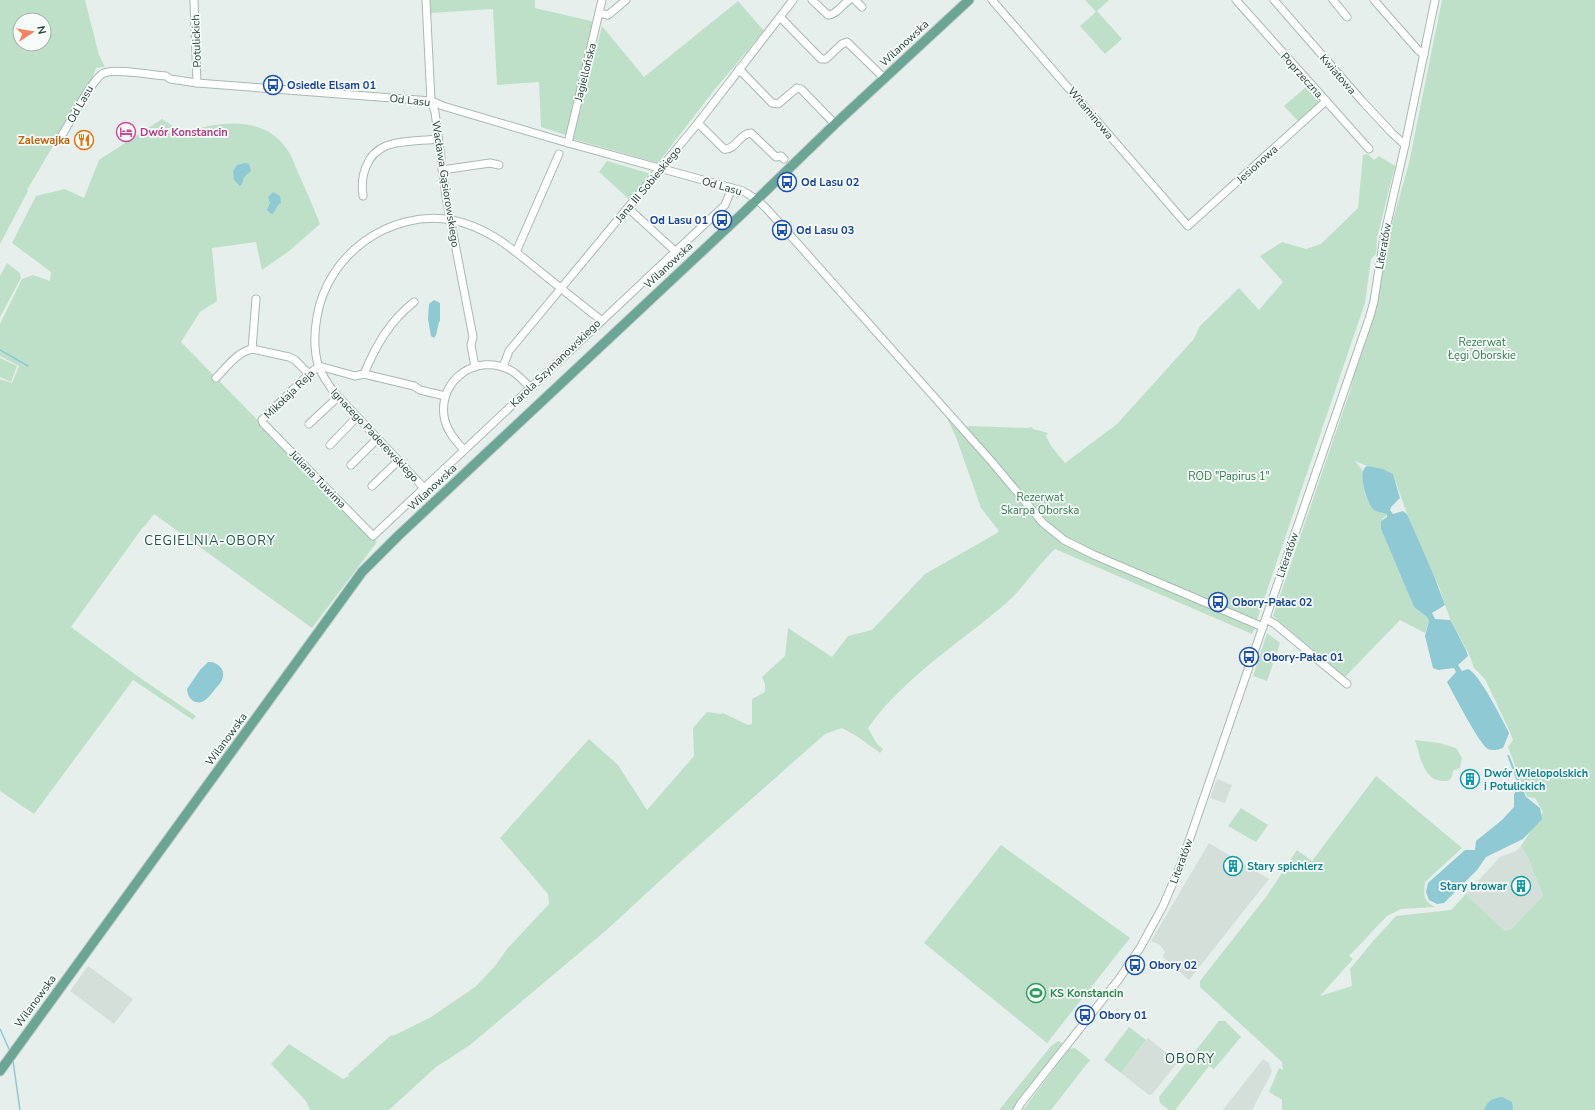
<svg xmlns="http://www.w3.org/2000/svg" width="1595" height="1110" viewBox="0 0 1595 1110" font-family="'Nunito Sans',sans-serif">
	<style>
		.built { fill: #d4dfda }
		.green { fill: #bfe0c8; fill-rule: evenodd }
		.water { fill: #8ec9d4 }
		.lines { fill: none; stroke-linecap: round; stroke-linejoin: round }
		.stream { stroke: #8ec9d4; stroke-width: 1.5 }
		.minor-casing { stroke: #a8b8b2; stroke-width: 9 }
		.major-casing { stroke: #c2cac8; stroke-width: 11 }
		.minor { stroke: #fff; stroke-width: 7 }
		.major { stroke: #6aa596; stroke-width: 9 }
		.labels { text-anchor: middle; stroke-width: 3.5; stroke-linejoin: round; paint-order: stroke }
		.street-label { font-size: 11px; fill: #24423a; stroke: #f7fbf9 }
		.transit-label { font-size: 11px; font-weight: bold; fill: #164399; stroke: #f7fbf9; text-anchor: start }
		.hotel-label { font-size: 11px; font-weight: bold; fill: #b23c85; stroke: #f7fbf9; text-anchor: start }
		.food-label { font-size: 11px; font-weight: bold; fill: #c56008; stroke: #f7fbf9; text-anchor: end }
		.park-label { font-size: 11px; fill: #2d7a4b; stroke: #f7fbf9 }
		.culture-label { font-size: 11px; font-weight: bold; fill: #0d838f; stroke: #f7fbf9; text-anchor: start }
		.leisure-label { font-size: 11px; font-weight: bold; fill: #27864d; stroke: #f7fbf9; text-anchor: start }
		.quarter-label { font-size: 13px; letter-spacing: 1px; fill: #1f5548; stroke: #f7fbf9 }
	</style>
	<rect width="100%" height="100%" fill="#e6efeb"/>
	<g class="built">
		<polygon points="1217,779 1232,785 1225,803 1210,798"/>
		<polygon points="1209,843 1269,879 1189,980 1163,957 1165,952 1160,945 1151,941"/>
		<polygon points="1521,846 1529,860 1543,896 1511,929 1503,931 1466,894 1500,857 1516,851"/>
		<polygon points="88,966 133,999 114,1024 70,991"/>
		<polygon points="1148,1038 1178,1062 1152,1094 1149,1095 1121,1073"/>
		<polygon points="1263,1059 1269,1063 1272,1072 1252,1110 1223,1110"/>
	</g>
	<g class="green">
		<path d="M0 0H85L99 55 105 67 96 68 92 80 27 190 28 191 0 244ZM20 20H44V44H20Z"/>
		<polygon points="430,0 535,0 535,8 595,22 566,135 541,127 539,82 497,85 493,9 431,13"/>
		<polygon points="1085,0 1109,0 1097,11 1122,39 1105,54 1080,26 1096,12"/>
		<path d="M1442 0H1595V1110H1282V1100L1269 1092 1279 1068 1283 1070 1282 1062 1200 987V981L1266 897 1297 850 1312 861 1376 776 1462 848 1425 882C1424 895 1422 900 1435 907L1401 909 1387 916 1349 956 1353 959 1320 996 1352 986 1350 969 1374 940 1396 916 1451 910 1466 894 1504 931 1511 929 1543 896 1529 860 1521 846 1543 812 1535 798 1527 797 1508 747 1513 740 1510 732 1485 679 1474 668 1469 654 1450 619 1439 587 1421 548 1406 511 1394 477 1355 461 1363 471C1362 487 1366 513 1386 513L1388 515 1382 519 1381 529 1414 607 1427 617 1429 621 1425 633 1400 620 1345 677 1273 616 1350 391 1389 234 1409 163Z"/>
		<polygon points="738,1 764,31 715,89 658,163 573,139 602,26 644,77"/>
		<polygon points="1306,87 1320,103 1298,121 1284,106"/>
		<path d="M162 119 184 133C217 121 263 115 286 148 291 154 294 163 297 170 305 188 313 206 320 224L289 251 262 270 256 242 212 248 217 301 200 312 181 342 377 542 312 628 154 514 144 527H143L71 627 136 675 196 716 193 720 133 680 34 814 0 791V379L12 383 19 366 0 356V324L22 279 33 275 50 281 51 272 12 243 36 196 65 189 84 198 99 160Z"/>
		<path d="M1368 154 1374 160 1379 156 1395 166 1377 238 1376 254 1371 259 1365 303 1257 620 1219 604 1220 602 1217 600 1216 603 1212 601V603L1080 545 1255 627 1252 634 1055 549C1036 567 1023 589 1003 606 966 637 925 664 891 700 883 708 875 718 868 728L877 744 883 749 880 753 858 737 842 728 825 734 678 864 610 927 470 1045 436 1067 389 1110H310L306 1101 271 1064 289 1044 343 1079 349 1076 348 1074 390 1036 395 1035 431 1017 475 987 495 966 507 949 549 904 548 894 500 838 589 739 618 765 647 810 694 756 693 728 707 712 721 714 723 713 748 725 752 724V699L765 692V684L762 677 785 656 788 628 832 657 848 636 872 630 925 574 997 533 999 531 981 508 956 437 946 416 969 427V426L1028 428 1032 427 1033 429 1048 433 1046 436 1051 446 1065 463 1117 424 1193 340 1200 326 1239 288 1259 310 1283 282 1260 256 1282 242 1306 249 1321 244 1358 208 1363 155Z"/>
		<polygon points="607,161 651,174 630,200 599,172"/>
		<polygon points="7,263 20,273 21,278 0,317 0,276"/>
		<polygon points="0,358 17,366 11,382 0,377"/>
		<polygon points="1267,633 1280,643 1267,681 1253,676"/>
		<path d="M1415 740 1439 743 1456 748 1462 758 1460 768 1454 770C1452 772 1453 776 1451 778 1450 781 1445 781 1443 781 1423 781 1420 754 1415 740Z"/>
		<polygon points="1241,808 1268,825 1256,842 1228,826"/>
		<polygon points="1001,845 1130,938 1047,1043 924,943"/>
		<polygon points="1219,1021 1225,1021 1241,1037 1214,1069 1209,1066 1175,1110 1169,1110 1160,1103 1159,1097"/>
		<polygon points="1129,1027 1146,1040 1121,1073 1104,1060"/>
		<polygon points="1058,1041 1063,1043 1012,1110 999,1110 1051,1046"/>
		<polygon points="1075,1048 1090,1060 1051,1110 1023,1110 1069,1049"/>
	</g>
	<g class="water">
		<polygon points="245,163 249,164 251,171 244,177 242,184 240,186 234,180 233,171 237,165"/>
		<polygon points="273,192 280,196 281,203 278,205 273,214 271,214 267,210 270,203 268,197"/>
		<polygon points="434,300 440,303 440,321 439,322 436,335 434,338 431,336 428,319 429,304"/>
		<path d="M1367 466 1383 469 1393 474 1400 498 1391 507 1390 510 1393 514 1403 511 1407 514 1434 576 1445 605 1432 613 1435 619 1450 620 1452 623 1466 650 1468 656 1458 665 1462 671 1468 669C1479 673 1503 721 1509 733L1503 748C1498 750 1492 751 1488 749 1480 745 1453 693 1447 682L1456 672 1454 668 1438 670 1433 668 1425 636 1429 621 1427 617 1414 607 1381 529V521L1387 517V514C1382 512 1377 513 1373 509 1366 501 1357 471 1367 466Z"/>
		<path d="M208 662C216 661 225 668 223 677 222 681 219 685 216 688 210 695 203 708 192 700 188 696 188 695 187 689L200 670Z"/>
		<polygon points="1507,755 1509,755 1526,797 1540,808 1542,819 1523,839 1486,857 1477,870 1444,903 1437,904 1429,900 1426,892 1428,883 1465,850 1475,850 1476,841 1502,820 1514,807 1514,794 1519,787"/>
		<path d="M1502 1097 1512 1102 1513 1110H1484C1487 1101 1493 1098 1502 1097Z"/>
	</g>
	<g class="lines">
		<g class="stream">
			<polyline points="0,350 28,366"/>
			<polyline points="0,1029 9,1049"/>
			<polyline points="13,1061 20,1110"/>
		</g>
		<defs>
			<g id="minor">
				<polyline points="194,0 197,83"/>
				<polyline points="426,0 431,101 435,112 446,197 473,337 471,345 475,367"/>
				<path d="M812 0 828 15C836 15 842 5 849 0"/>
				<polyline points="855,0 862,7"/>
				<polyline points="992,0 1188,226 1326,101"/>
				<polyline points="1236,0 1369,149"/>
				<polyline points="1274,0 1363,102 1392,133 1405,145"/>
				<polyline points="1333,0 1347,17"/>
				<polyline points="1374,0 1418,50 1424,55"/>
				<polyline points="599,13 608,15 626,0"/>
				<polyline points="780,17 821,59 826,59 842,44 847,42 884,78"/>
				<polyline points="739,69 772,103 778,104 797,88 801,89 835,124"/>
				<path d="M698 123 724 149C735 151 740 133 751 133L776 157 781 156 784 159"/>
				<path d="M61 137C69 124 93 77 104 73 116 68 151 75 166 76L170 79 197 83 431 101 443 106 568 143 743 191 756 199 766 208 992 462 1043 523 1064 540 1094 555 1263 627"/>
				<polyline points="568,143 602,0"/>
				<polyline points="442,170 490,163 499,165"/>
				<path d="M363 196C360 177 366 154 386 146 401 140 422 141 438 139"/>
				<polyline points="628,208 675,251"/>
				<polyline points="516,252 559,154"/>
				<polyline points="252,349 256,299"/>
				<polyline points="503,367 509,351 698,123 793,0"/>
				<path d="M364 374C376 345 390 321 414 302"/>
				<path d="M216 378C226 368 237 352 252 349L289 357 295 360 309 374"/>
				<polyline points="445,396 420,390 414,386 364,374 355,376 319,366 309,374 262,420 263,423 373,536 725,205 732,188"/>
				<polyline points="309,424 338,397"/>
				<polyline points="330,445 357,417"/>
				<path d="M464 450C455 440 446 430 444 416 439 379 477 353 510 370 518 374 524 382 531 388"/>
				<polyline points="351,465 377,439"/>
				<polyline points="372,486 398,461"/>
				<path d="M424 488 333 391C328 384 323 376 319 368 314 352 314 333 317 317 327 255 389 209 452 220 487 227 510 247 537 269 558 286 579 303 601 320"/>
				<polyline points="1266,619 1275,624 1347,684"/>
				<polyline points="1017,1110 1021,1103 1119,979 1140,948 1163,906 1181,864 1370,316 1374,301 1384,237 1405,145 1435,0"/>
			</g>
			<polyline id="major" points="0,1071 362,572 398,536 743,213 835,124 969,0"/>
		</defs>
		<use href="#minor" class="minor-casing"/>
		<use href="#major" class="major-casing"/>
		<use href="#minor" class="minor"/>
		<use href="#major" class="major"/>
	</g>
	<defs>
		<symbol id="bus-ring" viewBox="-11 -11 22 22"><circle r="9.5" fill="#f7fbf9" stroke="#1a4fb4" stroke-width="1.5"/><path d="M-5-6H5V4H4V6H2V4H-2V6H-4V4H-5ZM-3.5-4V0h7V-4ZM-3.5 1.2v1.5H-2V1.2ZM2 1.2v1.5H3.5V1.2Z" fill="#1a4fb4"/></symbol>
		<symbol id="hotel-ring" viewBox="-11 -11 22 22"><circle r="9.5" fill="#f7fbf9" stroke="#d1479c" stroke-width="1.5"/><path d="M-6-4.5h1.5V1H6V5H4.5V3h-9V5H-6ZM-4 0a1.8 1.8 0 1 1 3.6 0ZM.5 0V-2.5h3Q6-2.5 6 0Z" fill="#d1479c"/></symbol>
		<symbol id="restaurant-ring" viewBox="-11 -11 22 22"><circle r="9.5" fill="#f7fbf9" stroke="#e8710a" stroke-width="1.5"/><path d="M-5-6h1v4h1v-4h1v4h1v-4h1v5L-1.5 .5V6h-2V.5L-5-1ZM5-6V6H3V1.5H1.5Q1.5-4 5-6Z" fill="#e8710a"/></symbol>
		<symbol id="building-ring" viewBox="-11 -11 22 22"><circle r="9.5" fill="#f7fbf9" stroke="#0f9aa8" stroke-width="1.5"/><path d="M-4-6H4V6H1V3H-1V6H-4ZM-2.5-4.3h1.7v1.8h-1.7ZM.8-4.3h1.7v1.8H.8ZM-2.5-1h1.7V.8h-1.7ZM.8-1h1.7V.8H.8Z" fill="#0f9aa8"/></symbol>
		<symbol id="stadium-ring" viewBox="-11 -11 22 22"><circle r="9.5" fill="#f7fbf9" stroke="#2e9e5b" stroke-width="1.5"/><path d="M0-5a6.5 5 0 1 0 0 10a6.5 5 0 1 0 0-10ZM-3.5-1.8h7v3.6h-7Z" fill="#2e9e5b"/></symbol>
	</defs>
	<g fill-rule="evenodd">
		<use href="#bus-ring" x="262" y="74" width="22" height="22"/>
		<use href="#hotel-ring" x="115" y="121" width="22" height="22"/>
		<use href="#restaurant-ring" x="73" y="129" width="22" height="22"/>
		<use href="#bus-ring" x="776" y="171" width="22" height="22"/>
		<use href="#bus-ring" x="711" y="209" width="22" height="22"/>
		<use href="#bus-ring" x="771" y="219" width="22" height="22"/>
		<use href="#bus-ring" x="1207" y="591" width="22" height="22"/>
		<use href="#bus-ring" x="1238" y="646" width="22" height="22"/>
		<use href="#building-ring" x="1459" y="768" width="22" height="22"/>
		<use href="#building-ring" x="1222" y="855" width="22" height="22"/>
		<use href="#building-ring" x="1510" y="875" width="22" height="22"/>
		<use href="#bus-ring" x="1124" y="954" width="22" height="22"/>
		<use href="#stadium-ring" x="1025" y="982" width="22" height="22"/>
		<use href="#bus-ring" x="1074" y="1004" width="22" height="22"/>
	</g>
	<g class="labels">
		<g class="street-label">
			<text transform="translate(196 41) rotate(-92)" y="4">Potulickich</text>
			<text transform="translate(904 43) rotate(-43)" y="4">Wilanowska</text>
			<text transform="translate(585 72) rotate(-76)" y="4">Jagiellońska</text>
			<text transform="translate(1338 74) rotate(49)" y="4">Kwiatowa</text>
			<text transform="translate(1302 75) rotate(48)" y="4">Poprzeczna</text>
			<text transform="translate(410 100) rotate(6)" y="4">Od Lasu</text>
			<text transform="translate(80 104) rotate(-60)" y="4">Od Lasu</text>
			<text transform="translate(1091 113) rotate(50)" y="4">Witaminowa</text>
			<text transform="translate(1257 164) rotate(-42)" y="4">Jesionowa</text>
			<text transform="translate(446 184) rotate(81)" y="4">Wacława Gąsiorowskiego</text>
			<text transform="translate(648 184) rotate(-50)" y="4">Jana III Sobieskiego</text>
			<text transform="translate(722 186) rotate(16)" y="4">Od Lasu</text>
			<text transform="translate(1383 246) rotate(-80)" y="4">Literatów</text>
			<text transform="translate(668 265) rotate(-43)" y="4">Wilanowska</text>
			<text transform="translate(555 363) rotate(-44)" y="4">Karola Szymanowskiego</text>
			<text transform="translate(289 394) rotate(-44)" y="4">Mikołaja Reja</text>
			<text transform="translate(375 435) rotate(47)" y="4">Ignacego Paderewskiego</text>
			<text transform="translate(318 479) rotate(46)" y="4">Juliana Tuwima</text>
			<text transform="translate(432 487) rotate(-43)" y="4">Wilanowska</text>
			<text transform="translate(1287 555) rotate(-71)" y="4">Literatów</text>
			<text transform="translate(226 739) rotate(-54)" y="4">Wilanowska</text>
			<text transform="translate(1181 861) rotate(-70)" y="4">Literatów</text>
			<text transform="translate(35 1001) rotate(-54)" y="4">Wilanowska</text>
		</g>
		<g class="transit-label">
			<text x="287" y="89">Osiedle Elsam 01</text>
			<text x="801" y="186">Od Lasu 02</text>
			<text x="708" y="224" text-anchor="end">Od Lasu 01</text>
			<text x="796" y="234">Od Lasu 03</text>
			<text x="1232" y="606">Obory-Pałac 02</text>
			<text x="1263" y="661">Obory-Pałac 01</text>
			<text x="1149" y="969">Obory 02</text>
			<text x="1099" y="1019">Obory 01</text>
		</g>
		<g class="hotel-label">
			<text x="140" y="136">Dwór Konstancin</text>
		</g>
		<g class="food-label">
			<text x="70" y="144">Zalewajka</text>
		</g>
		<g class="park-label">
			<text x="1482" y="346">Rezerwat<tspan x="1482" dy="13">Łęgi Oborskie</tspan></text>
			<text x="1229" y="480">ROD "Papirus 1"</text>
			<text x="1040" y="501">Rezerwat<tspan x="1040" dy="13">Skarpa Oborska</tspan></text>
		</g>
		<g class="culture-label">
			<text x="1484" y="777">Dwór Wielopolskich<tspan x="1484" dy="13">i Potulickich</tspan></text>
			<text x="1247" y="870">Stary spichlerz</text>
			<text x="1507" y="890" text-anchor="end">Stary browar</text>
		</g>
		<g class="leisure-label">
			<text x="1050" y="997">KS Konstancin</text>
		</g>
		<g class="quarter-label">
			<text x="210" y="545">CEGIELNIA-OBORY</text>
			<text x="1190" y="1063">OBORY</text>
		</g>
	</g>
	<g transform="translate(32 32) rotate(78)"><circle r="19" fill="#f7fbf9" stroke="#a3b1ad"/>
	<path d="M0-3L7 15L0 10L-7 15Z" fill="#f4845f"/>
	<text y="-6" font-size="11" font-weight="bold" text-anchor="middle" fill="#24423a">N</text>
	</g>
</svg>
